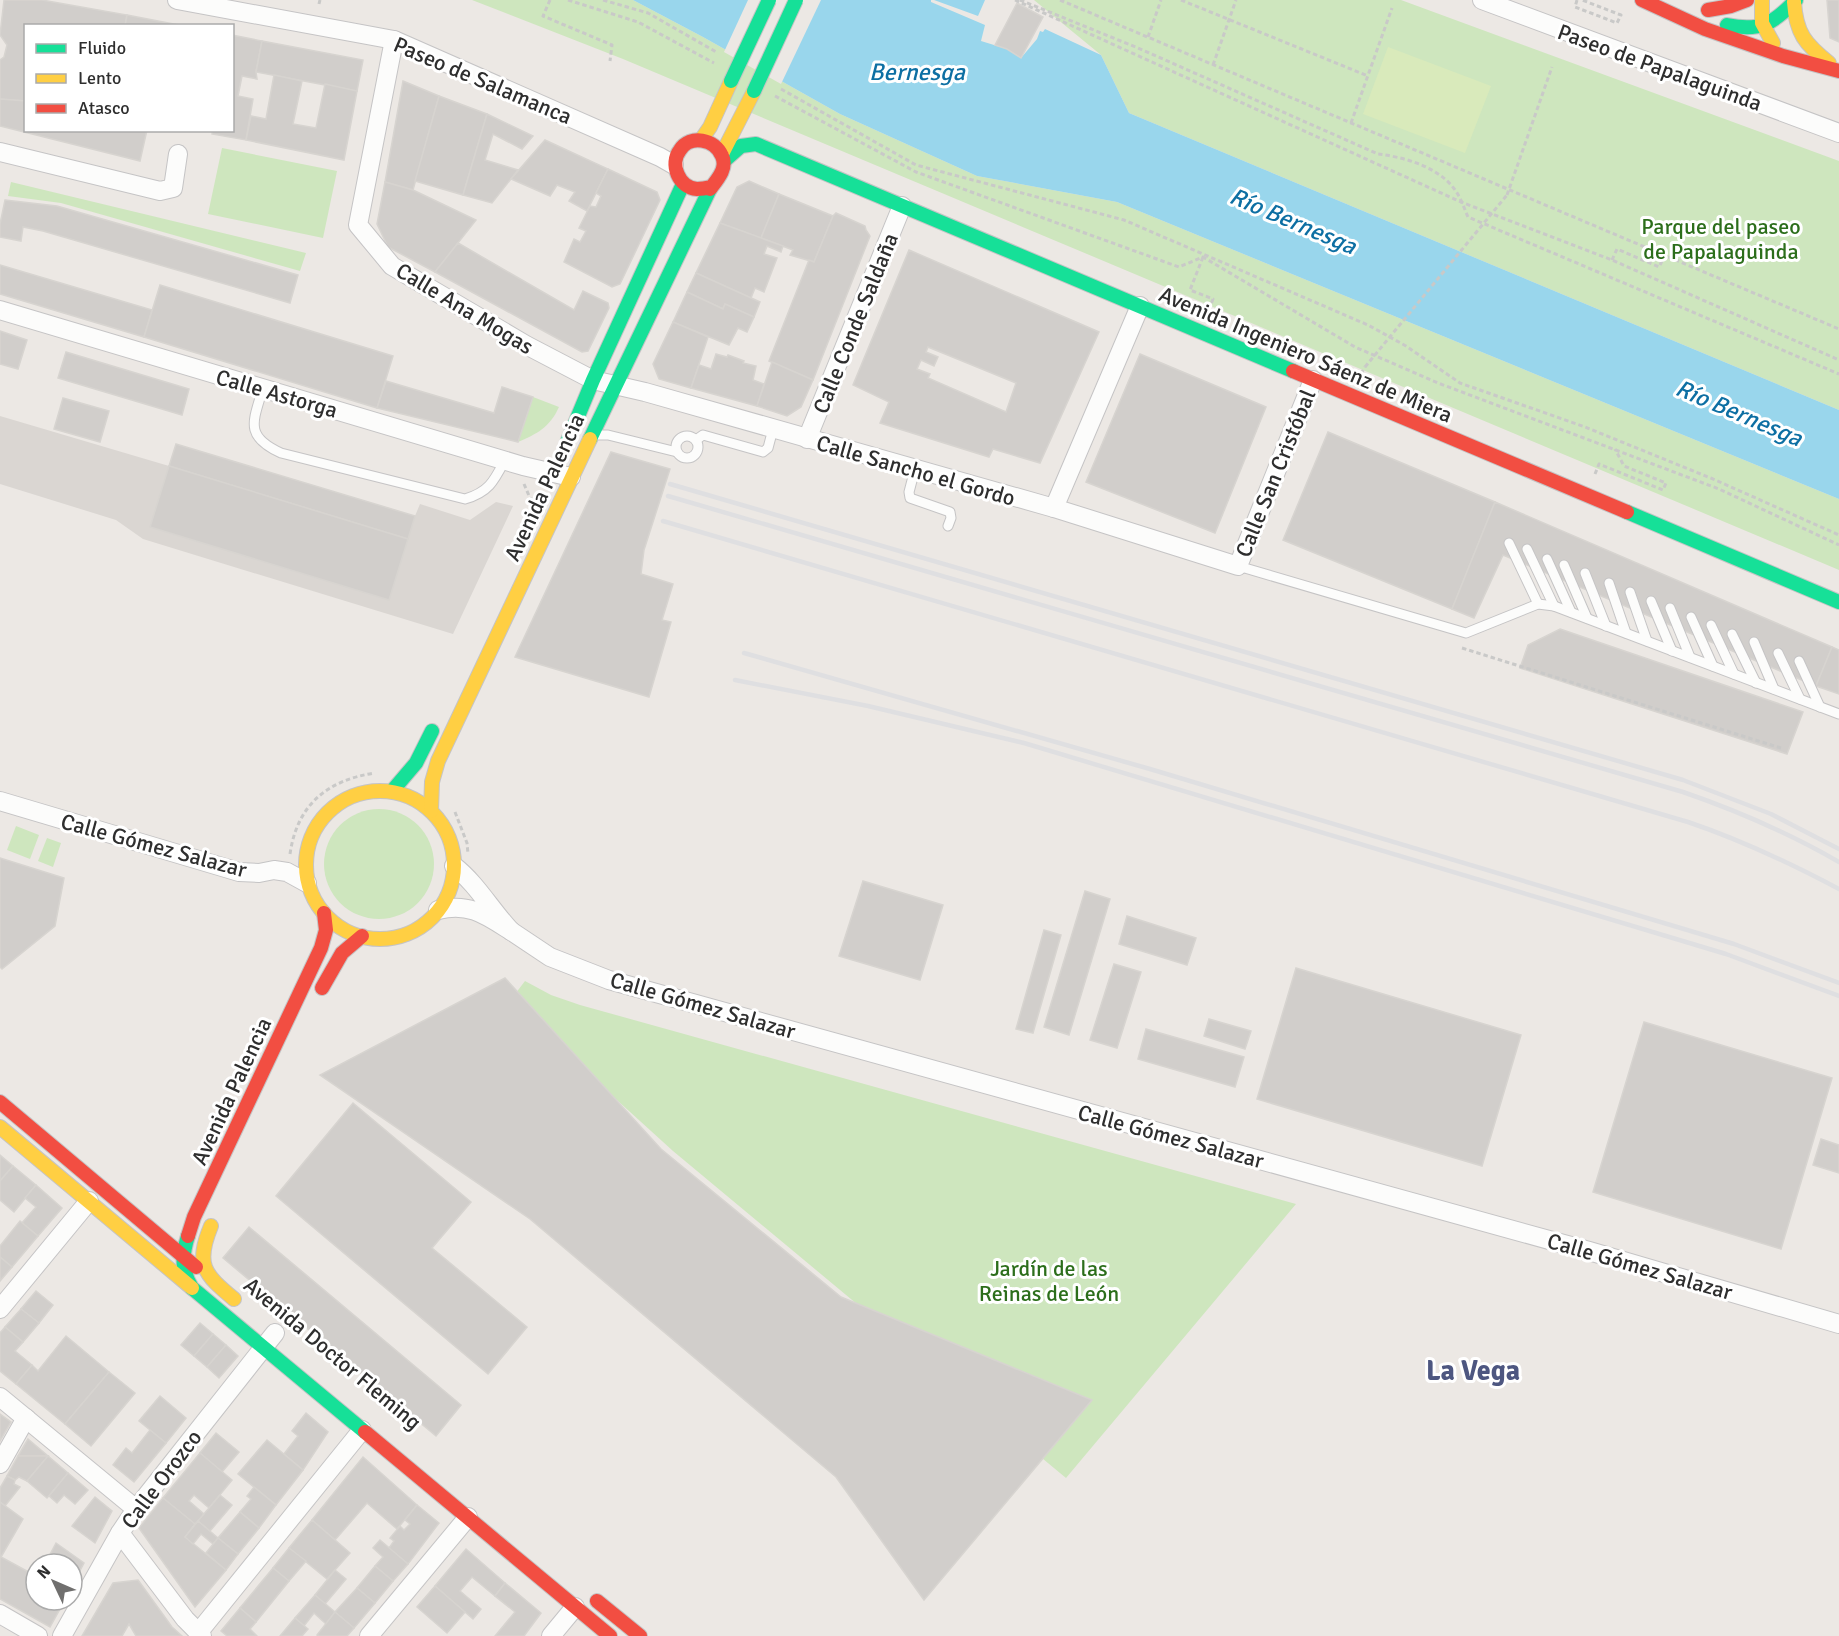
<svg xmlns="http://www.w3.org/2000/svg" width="1839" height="1636" viewBox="0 0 1839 1636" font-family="Signika,sans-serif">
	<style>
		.green { fill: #cee6be }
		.pitch { fill: #d9eabb }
		.plaza { fill: #dad6d2 }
		.water { fill: #99d6ec }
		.pier { fill: #ece8e4 }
		.building { fill: #d1cecb; stroke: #d7d4d0; stroke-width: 1.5; fill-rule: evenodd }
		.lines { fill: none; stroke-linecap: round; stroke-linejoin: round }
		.lane-casing { stroke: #c5c4c5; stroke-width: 11 }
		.street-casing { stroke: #c5c4c5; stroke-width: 20 }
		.fast-casing { stroke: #c5c4c5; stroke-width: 16 }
		.slow-casing { stroke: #c5c4c5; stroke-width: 16 }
		.jam-casing { stroke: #c5c4c5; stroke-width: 16 }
		.path { stroke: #c9c9c8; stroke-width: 3; stroke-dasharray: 4.5 3; stroke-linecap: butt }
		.lane { stroke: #fcfcfb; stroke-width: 9 }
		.street { stroke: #fcfcfb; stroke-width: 18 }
		.fast { stroke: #16e098; stroke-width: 14 }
		.slow { stroke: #ffcf43; stroke-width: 14 }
		.jam { stroke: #f24e42; stroke-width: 14 }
		.rail { stroke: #dfdfe1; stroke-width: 4.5 }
		.fast-bridge-casing { stroke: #c6c5c4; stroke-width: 16; stroke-linecap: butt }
		.path-bridge { stroke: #c9c9c8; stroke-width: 3; stroke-dasharray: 4.5 3; stroke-linecap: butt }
		.fast-bridge { stroke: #16e098; stroke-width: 14 }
		.labels { text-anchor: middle; stroke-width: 6; stroke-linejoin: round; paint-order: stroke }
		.street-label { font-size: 22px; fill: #2e2e2e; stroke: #fff }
		.park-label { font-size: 22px; fill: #2c6e1b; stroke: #fff }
		.water-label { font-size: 24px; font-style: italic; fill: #0d6fa3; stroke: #fff }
		.district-label { font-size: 28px; font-weight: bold; fill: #4d5680; stroke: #fff }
	</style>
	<rect width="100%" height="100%" fill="#ece8e4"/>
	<g class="green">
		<polygon points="472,0 633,0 703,37 840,114 977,176 1117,202 1839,499 1839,570 623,59"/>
		<polygon points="1034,0 1401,0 1839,161 1839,410 1129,113 1101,55"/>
		<polygon points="222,148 337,171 323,238 208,214"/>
		<polygon points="11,182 306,253 300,271 61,203 8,196"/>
		<path d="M533 397 559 407C550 427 537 434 518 442Z"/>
		<circle cx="379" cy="864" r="55"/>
		<polygon points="16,826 39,835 30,859 7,850"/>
		<polygon points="47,838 61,843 53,867 38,861"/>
		<polygon points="525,981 551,995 580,1005 1296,1204 1066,1478 673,1151 509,1002"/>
	</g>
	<polygon class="pitch" points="1388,47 1491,86 1465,153 1363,114"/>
	<polygon class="plaza" points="0,416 169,466 415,516 420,504 470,520 496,502 513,506 453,634 143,539 116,520 0,484"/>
	<g class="water">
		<polygon points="633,0 931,0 931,2 985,25 981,41 1007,49 1021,58 1037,39 1040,31 1043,32 1045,29 1101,55 1129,113 1839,410 1839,499 1117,202 977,176 840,114 703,37"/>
		<polygon points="934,0 985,0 978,16"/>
	</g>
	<polygon class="pier" points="748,0 821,0 781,84 724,52"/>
	<g class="building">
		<polygon points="4,0 42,0 127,15 125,26 26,26 25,101 0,99 0,60 4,57 7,45 0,35"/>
		<polygon points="1827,0 1839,0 1839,42 1830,38"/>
		<polygon points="1017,3 1043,17 1021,58 1007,49 995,45"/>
		<polygon points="127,15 184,26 125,26"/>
		<polygon points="232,35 262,41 256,72 257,79 242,76 238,96 253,99 246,140 212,134 213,130 232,130"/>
		<polygon points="262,41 363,60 357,91 256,72"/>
		<polygon points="274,75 302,81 293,124 316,128 325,84 357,91 344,160 246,140 251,116 266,119"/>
		<polygon points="403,81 439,96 413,190 385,182"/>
		<polygon points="439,96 487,114 463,195 415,181"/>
		<polygon points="0,99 26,101 26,130 147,130 140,161 0,126"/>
		<polygon points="487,114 533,136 522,149 493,134 485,160 518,170 492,203 463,195"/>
		<polygon points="545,140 608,169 587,211 569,201 575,192 557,185 550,196 511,179"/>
		<polygon points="608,169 657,192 660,200 620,284 612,287 564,262 574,239 580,242 586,231 579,228 590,206 596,207 601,196 596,193"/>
		<polygon points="749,181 779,194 761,238 720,223 737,187"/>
		<polygon points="385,182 413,190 476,220 435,272 388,247 377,224"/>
		<polygon points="779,194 833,216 814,262 790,255 793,250 761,238"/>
		<polygon points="5,200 57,206 298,275 290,303 43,231 23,227 21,241 0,237 0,224"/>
		<polygon points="836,213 865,226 866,230 870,236 813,380 769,361 809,260 814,262 833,216"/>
		<polygon points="720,223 783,246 781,252 767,246 764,254 777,258 764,292 755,288 751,298 696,273"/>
		<polygon points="458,243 574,310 583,291 608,303 609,308 588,351 582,352 435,272"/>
		<path d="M909 250 1099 332 1040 463 993 449 989 457 880 423 889 402 853 385ZM928 347 1016 383 1006 412 928 378 930 374 917 369 921 360 934 366 938 357 926 352Z"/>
		<polygon points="0,265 152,310 144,337 0,294"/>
		<polygon points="696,273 760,302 754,317 725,304 723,309 687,292"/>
		<polygon points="160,285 393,356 377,408 144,337"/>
		<polygon points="687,292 723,309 725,304 754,317 747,332 738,328 729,345 673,322"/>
		<polygon points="673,322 708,337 691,388 659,379 653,364"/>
		<polygon points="0,331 27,340 18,369 0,364"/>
		<polygon points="66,352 189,389 182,415 58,378"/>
		<polygon points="716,354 727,357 728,355 744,361 743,363 756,366 753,380 764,384 757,406 691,388 699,365 711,369"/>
		<polygon points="1140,354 1266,407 1215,533 1086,482"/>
		<polygon points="772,362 813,380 801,407 787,416 757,406"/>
		<polygon points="386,381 494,413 502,387 533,397 518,442 377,408"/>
		<polygon points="63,398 109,411 100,442 54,429"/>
		<polygon points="1328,432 1495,502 1452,609 1283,540"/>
		<polygon points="176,444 415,516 408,539 169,466"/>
		<polygon points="611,452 670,469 644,550 641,574 673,584 662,620 671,622 649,697 515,657"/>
		<polygon points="169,466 408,539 389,600 150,527"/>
		<polygon points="1495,502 1832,647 1816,686 1503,555 1474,618 1452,609"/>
		<polygon points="1560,629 1803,712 1787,754 1520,668 1528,645"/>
		<polygon points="1832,647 1839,650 1839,694 1816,686"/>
		<polygon points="0,858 64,878 55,926 2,969 0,967"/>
		<polygon points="863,881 943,905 920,980 839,956"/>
		<polygon points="1085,891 1110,899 1069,1035 1044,1027"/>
		<polygon points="1127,916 1196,938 1187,965 1119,944"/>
		<polygon points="1044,930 1061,935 1033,1033 1016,1029"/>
		<polygon points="1114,964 1141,972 1117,1048 1090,1040"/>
		<polygon points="1296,968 1521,1035 1482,1166 1257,1099"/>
		<polygon points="505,978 661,1149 841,1297 1092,1400 924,1600 836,1477 530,1219 320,1075"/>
		<polygon points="1209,1019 1251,1031 1245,1049 1204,1036"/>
		<polygon points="1644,1022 1832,1078 1781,1249 1593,1192"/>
		<polygon points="1146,1029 1244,1057 1235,1087 1138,1059"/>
		<polygon points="353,1103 471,1202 432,1248 527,1327 488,1374 276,1196"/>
		<polygon points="1821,1139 1839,1145 1839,1173 1813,1165"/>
		<polygon points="0,1155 13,1166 0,1181"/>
		<polygon points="13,1166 36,1185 14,1212 0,1200 0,1181"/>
		<polygon points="36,1185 62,1208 38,1236 22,1223 36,1207 25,1198"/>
		<polygon points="20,1221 38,1236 12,1267 0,1257 0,1246"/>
		<polygon points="249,1227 461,1405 436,1436 223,1258"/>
		<polygon points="0,1257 12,1267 0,1281"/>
		<polygon points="36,1291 53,1305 39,1323 21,1309"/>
		<polygon points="21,1309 39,1323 23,1342 5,1327"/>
		<polygon points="200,1323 213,1334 194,1356 181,1345"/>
		<polygon points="5,1327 23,1342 15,1351 32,1365 16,1384 0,1371 0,1333"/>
		<polygon points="213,1334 226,1345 207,1367 194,1356"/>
		<polygon points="66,1336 109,1372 65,1424 16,1384 32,1365 38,1371"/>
		<polygon points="226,1345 238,1356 219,1378 207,1367"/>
		<polygon points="109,1372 135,1393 91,1446 65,1424"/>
		<polygon points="160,1396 186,1418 166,1443 139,1421"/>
		<polygon points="306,1413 328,1432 303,1470 284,1454 298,1436 292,1431"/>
		<polygon points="0,1414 11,1422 0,1441"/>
		<polygon points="150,1430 166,1443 134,1482 113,1465 126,1448 132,1453"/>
		<polygon points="216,1433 239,1452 222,1472 200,1453"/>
		<polygon points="28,1439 48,1456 18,1456"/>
		<polygon points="267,1440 303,1470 276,1505 238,1474"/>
		<polygon points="200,1453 232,1480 209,1508 194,1495 189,1501 204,1514 195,1524 163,1498"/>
		<polygon points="18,1456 48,1456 27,1481 19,1477 15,1480 7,1476"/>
		<polygon points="48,1456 68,1473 47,1498 27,1481"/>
		<polygon points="363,1457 417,1505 397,1529 367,1503 335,1540 312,1520"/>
		<polygon points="68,1473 88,1490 75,1504 64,1495 57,1503 49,1496"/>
		<polygon points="7,1476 15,1480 14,1484 20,1487 5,1506 0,1502 0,1488"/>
		<polygon points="254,1487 276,1505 259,1528 240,1512 251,1499 247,1496"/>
		<polygon points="220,1495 232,1505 210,1531 198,1521"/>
		<polygon points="95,1497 112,1511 95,1543 72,1526"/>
		<polygon points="163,1498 195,1524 185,1537 226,1570 195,1607 139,1528"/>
		<polygon points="0,1502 23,1519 1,1557 36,1576 36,1600 65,1600 50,1627 0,1599"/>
		<polygon points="417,1505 439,1523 408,1564 389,1548 394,1541 390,1538 400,1526 404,1530 410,1524 405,1520"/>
		<polygon points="240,1512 259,1528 238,1554 218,1538"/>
		<polygon points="312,1520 350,1553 327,1579 289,1548"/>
		<polygon points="198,1521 218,1538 213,1544 201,1534 193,1544 185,1537"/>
		<polygon points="218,1538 238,1554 226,1570 206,1553"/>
		<polygon points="380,1540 408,1564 393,1581 375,1566 383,1557 373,1548"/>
		<polygon points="56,1543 84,1563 72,1586 72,1564 45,1564"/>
		<polygon points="289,1548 306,1561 289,1581 273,1568"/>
		<polygon points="466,1549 505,1583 495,1596 472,1577 460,1591 481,1609 473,1619 435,1586"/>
		<polygon points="375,1566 393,1581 375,1603 357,1588"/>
		<polygon points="273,1568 289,1581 256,1622 240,1608"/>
		<polygon points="335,1570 346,1579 325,1604 315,1595"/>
		<polygon points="138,1580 172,1627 182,1636 136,1636 129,1624 122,1636 82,1636 113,1583"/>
		<polygon points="505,1583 541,1613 524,1636 495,1636 515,1612 495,1596"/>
		<polygon points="435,1586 465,1612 447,1633 417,1607"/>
		<polygon points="357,1588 375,1603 354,1628 335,1612"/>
		<polygon points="315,1595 335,1612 326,1624 314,1613 304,1626 295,1618"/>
		<polygon points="240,1608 256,1622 250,1629 257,1636 227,1636 221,1631"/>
		<polygon points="335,1612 354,1628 347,1636 319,1636 317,1635"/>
		<polygon points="295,1618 308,1629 302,1636 280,1636"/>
	</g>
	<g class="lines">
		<defs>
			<g id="lane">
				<path d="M263 388C253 422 244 436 281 453L465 499C489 492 494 481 505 460"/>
				<polyline points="596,435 608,435 677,452"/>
				<circle cx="687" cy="447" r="11"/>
				<polyline points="696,440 703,435 763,452 768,448 773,429"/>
				<polyline points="915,469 909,492 910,498 950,512 951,518 948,526"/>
				<polyline points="1509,543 1538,604"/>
				<polyline points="1527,549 1554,606"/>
				<polyline points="1547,559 1571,612"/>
				<polyline points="1564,565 1587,618"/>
				<polyline points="1238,566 1466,633 1538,604 1554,606 1839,714"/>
				<polyline points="1585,573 1606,626"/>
				<polyline points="1609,583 1626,633"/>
				<polyline points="1630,592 1647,641"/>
				<polyline points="1651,601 1672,651"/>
				<polyline points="1670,608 1690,657"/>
				<polyline points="1691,617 1713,666"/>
				<polyline points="1711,625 1734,674"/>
				<polyline points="1732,634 1756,683"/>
				<polyline points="1754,642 1774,689"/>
				<polyline points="1778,653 1800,699"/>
				<polyline points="1799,661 1820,707"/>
			</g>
			<g id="street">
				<polyline points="177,0 394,40 660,157 674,165"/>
				<polyline points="1482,0 1839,133"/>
				<polyline points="394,40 358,225 392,266 526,345 593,380 645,392 1054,508 1238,566 1313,380"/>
				<polyline points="0,152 160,191 173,188 178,154"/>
				<polyline points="0,310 523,466 571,477"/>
				<polyline points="807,439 902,206"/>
				<polyline points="1054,508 1140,306"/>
				<polyline points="0,801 239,872 259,873 274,870 287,872 307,883"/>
				<path d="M438 910C469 902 486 915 511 931 491 910 477 884 454 866"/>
				<polyline points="511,931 550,957 609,980 1589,1251 1839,1324"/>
				<polyline points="0,1309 89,1201"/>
				<polyline points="0,1397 136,1509"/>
				<polyline points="0,1464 26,1418"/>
				<polyline points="120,1533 185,1619 202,1636"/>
				<polyline points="0,1614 38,1636"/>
				<polyline points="198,1633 362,1430"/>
				<polyline points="62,1636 120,1533 136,1509 275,1333"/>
				<polyline points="369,1636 468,1517"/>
				<polyline points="551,1636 575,1607"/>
			</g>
			<g id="fast">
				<path d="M1727 25C1760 32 1773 24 1796 0"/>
				<polyline points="724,161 741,146 756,144 1293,371"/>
				<polyline points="590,439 710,189"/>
				<polyline points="566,445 593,380 683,184"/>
				<polyline points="1627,512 1839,602"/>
				<polyline points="393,790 416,763 432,731"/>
				<path d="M188 1236C182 1255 181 1270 192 1288L365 1432"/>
			</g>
			<g id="slow">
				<polyline points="1762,0 1762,23 1773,43"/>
				<path d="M1794 2C1796 33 1805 44 1829 63"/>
				<polyline points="701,140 710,127 731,81"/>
				<polyline points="722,154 754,91"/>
				<circle cx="380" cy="865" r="74"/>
				<polyline points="431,811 432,782 438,761 590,439"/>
				<polyline points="0,1127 192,1288"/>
				<path d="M211 1226C195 1265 204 1274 234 1299"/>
			</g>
			<g id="jam">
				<polyline points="1642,0 1705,29 1783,56 1839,71"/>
				<polyline points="1708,10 1731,6 1747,0"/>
				<path d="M710 189C717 180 728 168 722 156 715 139 690 134 680 150 669 164 679 188 697 189 701 189 707 188 711 187"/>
				<polyline points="1293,371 1627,512"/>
				<polyline points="322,988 342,953 362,936"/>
				<polyline points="0,1102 196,1267"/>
				<polyline points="188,1236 194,1217 321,948 326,930 324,913"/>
				<polyline points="365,1432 610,1636"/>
				<polyline points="597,1601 640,1636"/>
			</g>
		</defs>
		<use href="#lane" class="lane-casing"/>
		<use href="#street" class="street-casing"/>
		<use href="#fast" class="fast-casing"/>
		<use href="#slow" class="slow-casing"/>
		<use href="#jam" class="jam-casing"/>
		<g class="path">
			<polyline points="550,0 543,16 612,45 610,61"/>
			<polyline points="568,0 638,22 714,63"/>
			<polyline points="603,0 648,13 718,53"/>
			<polyline points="1015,0 1461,202 1612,260 1839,360"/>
			<path d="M1020 0 1138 48 1378 154C1404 157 1439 167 1455 190 1461 198 1464 208 1468 217L1839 374"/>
			<polyline points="1060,0 1839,329"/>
			<polyline points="1181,0 1368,76"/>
			<polyline points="1577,0 1575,7 1617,23 1621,15 1582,0"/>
			<polyline points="319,4 320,0"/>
			<polyline points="1148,37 1161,0"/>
			<polyline points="1213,65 1236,0"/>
			<polyline points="781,89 916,165 1124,220 1368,325 1406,346 1460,383 1585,427 1713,479 1839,535"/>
			<polyline points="775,96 916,172 1179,267 1203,257 1355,347 1438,383 1719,489 1839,545"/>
			<polyline points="1351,123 1392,8"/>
			<polyline points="1507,195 1552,67"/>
			<polyline points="1203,257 1190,290 1213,299 1208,312"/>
			<polyline points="1612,260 1617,249 1659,267 1665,255"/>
			<polyline points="1361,374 1365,367"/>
			<polyline points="1595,474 1599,464 1663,490 1666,483 1624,466 1615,449"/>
			<polyline points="524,484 530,498 535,501"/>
			<polyline points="1462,648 1781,748"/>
			<polyline points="455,812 467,843 468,854"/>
			<path d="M290 854C297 805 327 780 375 773"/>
		</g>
		<use href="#lane" class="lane"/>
		<use href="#street" class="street"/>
		<use href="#fast" class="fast"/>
		<use href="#slow" class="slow"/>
		<use href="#jam" class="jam"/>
		<g class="rail">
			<polyline points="670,484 1683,780 1771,814 1839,849"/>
			<path d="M668 496 1683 792C1738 811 1789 833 1839 862"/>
			<path d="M663 521 1688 822C1741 840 1790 863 1839 889"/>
			<polyline points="744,653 1150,769 1734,944 1839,983"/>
			<polyline points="735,680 868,706 1024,743 1726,954 1839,996"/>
		</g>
		<defs>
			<g id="fast-bridge">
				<polyline points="731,81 769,0"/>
				<polyline points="754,91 796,0"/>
			</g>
		</defs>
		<use href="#fast-bridge" class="fast-bridge-casing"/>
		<polyline class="path-bridge" points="1365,367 1507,195"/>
		<use href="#fast-bridge" class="fast-bridge"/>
	</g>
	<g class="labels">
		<g class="street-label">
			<text transform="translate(1660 67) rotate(20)" y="8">Paseo de Papalaguinda</text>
			<text transform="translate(483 80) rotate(23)" y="8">Paseo de Salamanca</text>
			<text transform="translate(465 308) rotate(31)" y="8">Calle Ana Mogas</text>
			<text transform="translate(855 323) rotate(-68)" y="8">Calle Conde Saldaña</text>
			<text transform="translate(1306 354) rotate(23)" y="8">Avenida Ingeniero Sáenz de Miera</text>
			<text transform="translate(277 393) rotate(16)" y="8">Calle Astorga</text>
			<text transform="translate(916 470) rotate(16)" y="8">Calle Sancho el Gordo</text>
			<text transform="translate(1275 473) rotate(-68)" y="8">Calle San Cristóbal</text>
			<text transform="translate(544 487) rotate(-65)" y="8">Avenida Palencia</text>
			<text transform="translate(154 845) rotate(15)" y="8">Calle Gómez Salazar</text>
			<text transform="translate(703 1005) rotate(16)" y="8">Calle Gómez Salazar</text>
			<text transform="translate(231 1091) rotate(-65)" y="8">Avenida Palencia</text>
			<text transform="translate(1171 1136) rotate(15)" y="8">Calle Gómez Salazar</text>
			<text transform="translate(1640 1266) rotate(16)" y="8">Calle Gómez Salazar</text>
			<text transform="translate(333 1353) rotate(40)" y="8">Avenida Doctor Fleming</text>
			<text transform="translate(161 1479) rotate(-53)" y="8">Calle Orozco</text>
		</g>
		<g class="park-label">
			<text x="1721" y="234">Parque del paseo<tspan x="1721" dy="25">de Papalaguinda</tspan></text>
			<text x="1049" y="1276">Jardín de las<tspan x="1049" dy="25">Reinas de León</tspan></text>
		</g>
		<g class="water-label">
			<text x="917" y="80">Bernesga</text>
			<text transform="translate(1293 221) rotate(23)" y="8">Río Bernesga</text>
			<text transform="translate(1739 413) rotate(23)" y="8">Río Bernesga</text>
		</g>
		<g class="district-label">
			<text x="1473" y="1380">La Vega</text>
		</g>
	</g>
	<rect x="24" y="24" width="210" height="108" fill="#ffffff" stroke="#ababab" stroke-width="1.5"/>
	<rect x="36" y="44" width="30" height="9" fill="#16e098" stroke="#ababab" stroke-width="1.5"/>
	<text x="78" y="54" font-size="18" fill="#2e2e2e">Fluido</text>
	<rect x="36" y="74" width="30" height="9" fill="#ffcf43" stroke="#ababab" stroke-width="1.5"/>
	<text x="78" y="84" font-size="18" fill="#2e2e2e">Lento</text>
	<rect x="36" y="104" width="30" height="9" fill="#f24e42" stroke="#ababab" stroke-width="1.5"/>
	<text x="78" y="114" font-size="18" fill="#2e2e2e">Atasco</text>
	<g transform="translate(54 1582) rotate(314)"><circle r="28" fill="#ffffff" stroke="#ababab" stroke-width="1.5"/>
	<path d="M0-4.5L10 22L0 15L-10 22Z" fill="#706f6e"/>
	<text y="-9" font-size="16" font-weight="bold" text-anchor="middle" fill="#2e2e2e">N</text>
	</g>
</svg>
